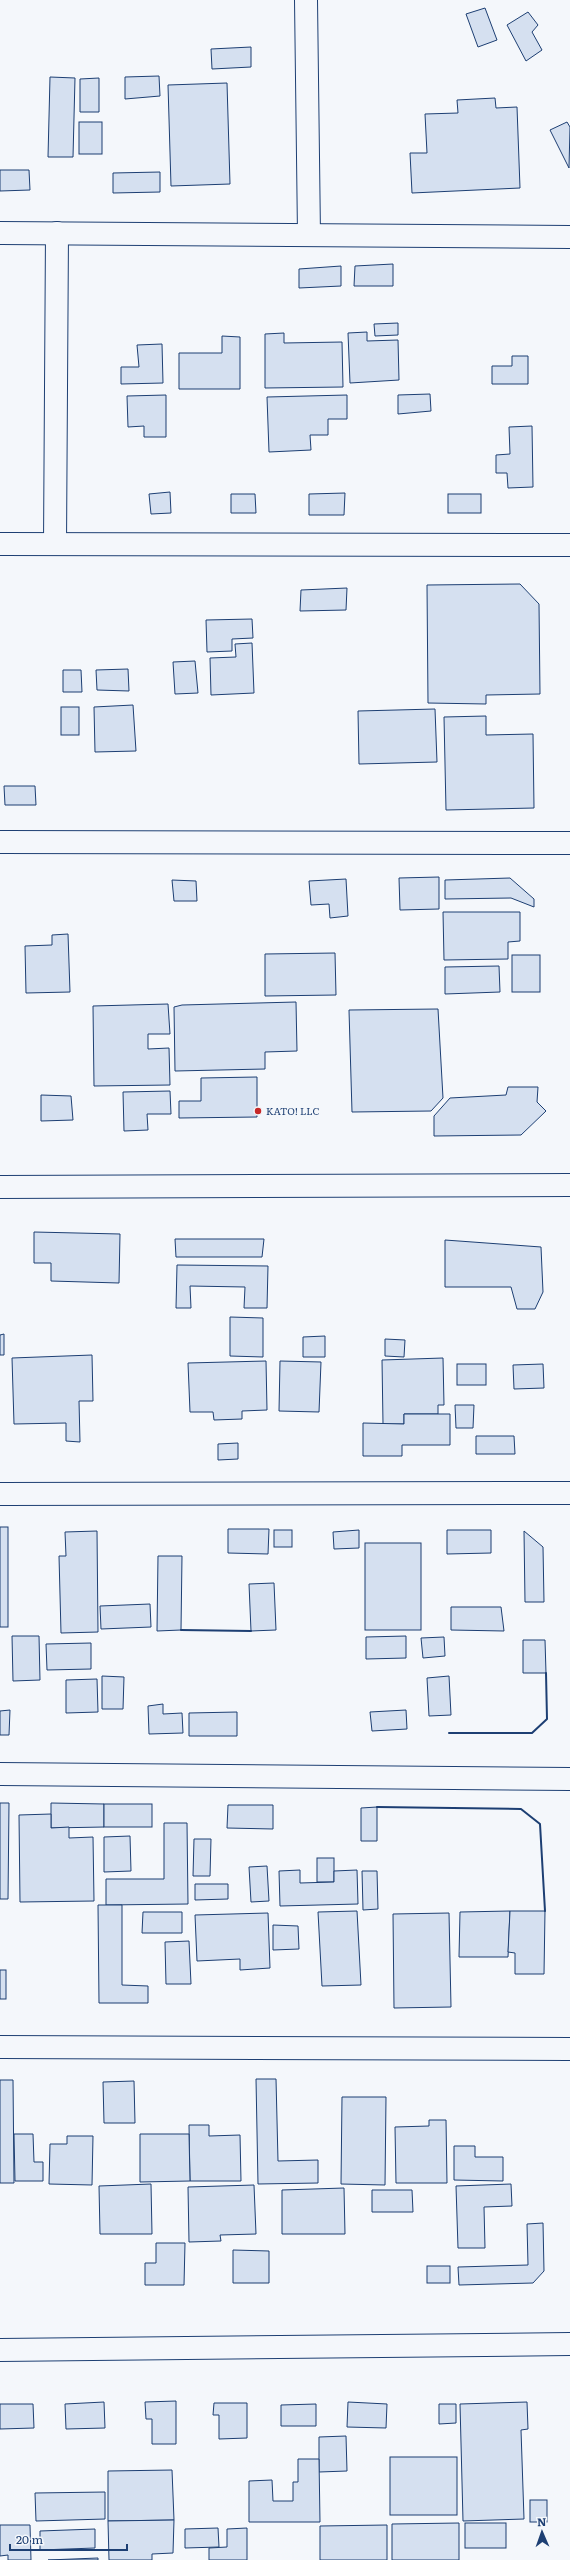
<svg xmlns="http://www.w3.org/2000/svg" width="570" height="2560" viewBox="0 0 570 2560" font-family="Literata,serif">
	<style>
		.building { fill: #d5e0f0; stroke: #1d3f73 }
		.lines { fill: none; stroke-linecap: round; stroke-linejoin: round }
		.minor-casing { stroke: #1d3f73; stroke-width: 24 }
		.minor { stroke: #f4f7fb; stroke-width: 22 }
		.wall { stroke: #1d3f73; stroke-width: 2 }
		.poi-dot { fill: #c62828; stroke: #f4f7fb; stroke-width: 1.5 }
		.labels { text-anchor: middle; stroke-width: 3; stroke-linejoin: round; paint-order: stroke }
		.poi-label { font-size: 10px; fill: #1d3f73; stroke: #f4f7fb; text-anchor: start }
	</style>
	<rect width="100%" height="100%" fill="#f4f7fb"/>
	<g class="building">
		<polygon points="485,8 497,40 478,47 466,14"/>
		<polygon points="528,12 538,25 532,32 542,50 526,61 507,25"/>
		<polygon points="251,47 251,67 212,69 211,49"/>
		<polygon points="159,76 160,96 125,99 125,77"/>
		<polygon points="50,77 75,78 73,157 48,157"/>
		<polygon points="99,78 99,112 80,112 80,79"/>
		<polygon points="227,83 230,184 171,186 168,85"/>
		<polygon points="495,98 496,108 517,107 520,188 412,193 410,153 427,153 425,114 458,113 457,100"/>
		<rect x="79" y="122" width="23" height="32"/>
		<polygon points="567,122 570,127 569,168 550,130"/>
		<polygon points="0,170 29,170 30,190 0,191"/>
		<polygon points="160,172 160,192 113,193 113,173"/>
		<polygon points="393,264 393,286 354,286 355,266"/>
		<polygon points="341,266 341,286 299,288 299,269"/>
		<polygon points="398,323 398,335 375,336 374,324"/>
		<polygon points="367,332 367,341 398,340 399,380 350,383 348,333"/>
		<polygon points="284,333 284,343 342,342 343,387 265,388 265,334"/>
		<polygon points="222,336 240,337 240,389 179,389 179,353 222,353"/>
		<polygon points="162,344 163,383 121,384 121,367 139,367 137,345"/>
		<polygon points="512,356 528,356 528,384 492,384 492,366 512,366"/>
		<polygon points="430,394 431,411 398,414 398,395"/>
		<polygon points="166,395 166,437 144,437 144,426 128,427 127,396"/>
		<polygon points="347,395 347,419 328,419 328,435 310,435 311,450 269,452 267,397"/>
		<polygon points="532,426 533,487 508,488 507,473 496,473 496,455 510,454 509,427"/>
		<polygon points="170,492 171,513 151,514 149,494"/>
		<polygon points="345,493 344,515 309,515 309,494"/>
		<polygon points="231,494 255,494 256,513 231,513"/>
		<rect x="448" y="494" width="33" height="19"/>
		<polygon points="520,584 539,604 540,694 486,695 486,704 428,703 427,585"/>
		<polygon points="347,588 346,610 300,611 301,590"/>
		<polygon points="252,619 253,638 232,639 232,651 207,652 206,620"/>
		<polygon points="252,643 254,693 211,695 210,658 236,657 235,644"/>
		<polygon points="195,661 198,693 175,694 173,662"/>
		<polygon points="128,669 129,691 97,690 96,670"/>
		<polygon points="63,670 81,670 82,692 63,692"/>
		<polygon points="133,705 136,751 95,752 94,707"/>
		<rect x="61" y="707" width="18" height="28"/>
		<polygon points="435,709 437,762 359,764 358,711"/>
		<polygon points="486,716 486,735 533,734 534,808 446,810 444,717"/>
		<polygon points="4,786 35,786 36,805 5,805"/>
		<polygon points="439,877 439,909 400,910 399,878"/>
		<polygon points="510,878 534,899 534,907 511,898 445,899 445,880"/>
		<polygon points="346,879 348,916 330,918 329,904 311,905 309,881"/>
		<polygon points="172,880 196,881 197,901 174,901"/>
		<polygon points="443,912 520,912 520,941 508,942 508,959 444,960"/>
		<polygon points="68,934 70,992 26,993 25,946 52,945 52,935"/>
		<polygon points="335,953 336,995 265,996 265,954"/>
		<rect x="512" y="955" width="28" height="37"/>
		<polygon points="499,966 500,992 445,994 445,967"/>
		<polygon points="296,1002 297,1051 265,1052 265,1069 175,1071 174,1007 182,1005"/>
		<polygon points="168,1004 170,1034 148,1034 148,1049 169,1048 170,1085 94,1086 93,1006"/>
		<polygon points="438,1009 443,1098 431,1111 352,1112 349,1010"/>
		<polygon points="257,1077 257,1117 179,1118 179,1101 201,1101 201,1078"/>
		<polygon points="508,1087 538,1087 537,1102 546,1111 521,1135 434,1136 434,1116 450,1098 506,1095"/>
		<polygon points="170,1091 171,1114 147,1114 148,1130 124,1131 123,1092"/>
		<polygon points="41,1095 71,1096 73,1120 41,1121"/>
		<polygon points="34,1232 120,1234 119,1283 51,1281 51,1263 34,1263"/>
		<polygon points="175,1239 264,1239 262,1257 176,1257"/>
		<polygon points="445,1240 541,1247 543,1292 535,1309 517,1309 511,1287 445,1287"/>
		<polygon points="177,1265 268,1266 267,1308 244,1308 245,1287 190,1286 191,1308 176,1308"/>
		<polygon points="230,1317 263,1318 263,1357 230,1356"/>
		<polygon points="4,1334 4,1355 0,1355 0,1335"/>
		<polygon points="325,1336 325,1357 303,1357 303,1337"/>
		<polygon points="385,1339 405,1340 404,1357 385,1356"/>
		<polygon points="92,1355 93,1401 79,1401 80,1442 66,1441 66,1423 14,1424 12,1358"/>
		<polygon points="443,1358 444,1405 438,1405 438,1414 404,1414 404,1424 383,1424 382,1360"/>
		<polygon points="266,1361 267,1410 242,1411 242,1419 214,1420 213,1412 190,1412 188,1363"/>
		<polygon points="280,1361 321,1362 319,1412 279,1411"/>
		<rect x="457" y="1364" width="29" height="21"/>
		<polygon points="543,1364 544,1388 514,1389 513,1365"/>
		<polygon points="455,1405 474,1405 473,1428 456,1428"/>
		<polygon points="404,1414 450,1414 450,1445 402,1445 402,1456 363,1456 363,1423 404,1424"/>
		<polygon points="476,1436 514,1436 515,1454 476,1454"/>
		<polygon points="238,1443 238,1459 218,1460 218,1444"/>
		<rect x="0" y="1527" width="8" height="100"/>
		<polygon points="228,1529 269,1529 268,1554 228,1553"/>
		<rect x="274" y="1530" width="18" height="17"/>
		<polygon points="359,1530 359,1548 334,1549 333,1532"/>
		<polygon points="447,1530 491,1530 491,1553 447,1554"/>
		<polygon points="97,1531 98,1632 61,1633 59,1556 66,1556 65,1532"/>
		<polygon points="524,1531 543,1547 544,1602 525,1602"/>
		<rect x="365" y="1543" width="56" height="87"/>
		<polygon points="158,1556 182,1556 181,1630 157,1631"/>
		<polygon points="274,1583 276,1630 251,1631 249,1584"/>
		<polygon points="150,1604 151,1627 101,1629 100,1606"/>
		<polygon points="451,1607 501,1607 504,1631 451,1630"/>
		<polygon points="12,1636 39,1636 40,1680 13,1681"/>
		<polygon points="406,1636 406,1658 366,1659 366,1637"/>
		<polygon points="444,1637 445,1656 423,1658 421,1638"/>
		<polygon points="523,1640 545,1640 546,1673 523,1673"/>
		<polygon points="91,1643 91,1669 47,1670 46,1644"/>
		<polygon points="102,1676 124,1677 123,1709 102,1709"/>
		<polygon points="449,1676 451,1715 429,1716 427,1678"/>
		<polygon points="97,1679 98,1712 66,1713 66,1680"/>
		<polygon points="163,1704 163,1714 182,1713 183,1733 149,1734 148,1706"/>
		<polygon points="10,1710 9,1735 0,1735 0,1711"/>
		<polygon points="406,1710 407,1729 372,1731 370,1712"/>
		<polygon points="237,1712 237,1736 189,1736 189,1713"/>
		<polygon points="0,1803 9,1803 8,1899 0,1899"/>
		<polygon points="51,1803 104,1804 104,1827 51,1828"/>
		<rect x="104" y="1804" width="48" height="23"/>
		<polygon points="228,1805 273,1805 273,1829 227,1828"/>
		<polygon points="377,1807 377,1841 361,1841 361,1808"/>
		<polygon points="51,1814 51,1828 69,1827 69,1838 93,1837 94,1901 20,1902 19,1815"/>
		<polygon points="164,1823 187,1823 188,1904 106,1905 106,1879 164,1879"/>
		<polygon points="130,1836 131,1871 104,1872 104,1837"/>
		<polygon points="194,1839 211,1839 210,1876 193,1876"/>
		<rect x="317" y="1858" width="17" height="24"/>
		<polygon points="267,1866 269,1901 251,1902 249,1867"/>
		<polygon points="300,1870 300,1883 334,1882 334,1871 357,1870 358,1904 280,1906 279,1871"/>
		<polygon points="362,1871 377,1871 378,1909 363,1910"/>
		<polygon points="195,1884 228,1884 228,1899 195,1900"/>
		<polygon points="98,1905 122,1905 122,1985 148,1986 148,2003 99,2003"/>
		<polygon points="357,1911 361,1985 322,1986 318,1912"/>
		<polygon points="510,1911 508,1957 459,1957 460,1912"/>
		<polygon points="510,1911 545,1911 544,1974 515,1974 515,1953 508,1952"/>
		<polygon points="143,1912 182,1912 182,1933 142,1933"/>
		<polygon points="268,1913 270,1968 240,1970 240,1959 197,1961 195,1915"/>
		<polygon points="449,1913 451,2007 394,2008 393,1914"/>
		<polygon points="273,1925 298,1926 299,1949 273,1950"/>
		<polygon points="189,1941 191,1984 166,1984 165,1942"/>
		<rect x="0" y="1970" width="6" height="29"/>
		<polygon points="256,2079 276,2079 278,2161 318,2160 318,2183 258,2184"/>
		<polygon points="0,2080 13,2080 14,2183 0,2183"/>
		<polygon points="134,2081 135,2123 104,2123 103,2082"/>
		<polygon points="342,2097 386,2097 385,2185 341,2184"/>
		<polygon points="429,2120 446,2120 447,2183 396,2183 395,2127 429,2126"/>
		<polygon points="189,2125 209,2125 209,2136 240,2135 241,2181 190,2181"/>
		<polygon points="14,2134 33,2134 34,2162 43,2162 43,2181 15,2181"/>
		<polygon points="140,2134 189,2134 190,2181 140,2182"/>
		<polygon points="67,2136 93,2136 92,2185 49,2184 50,2144 67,2144"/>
		<polygon points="454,2146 475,2146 475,2157 503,2157 503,2181 454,2180"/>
		<polygon points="151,2184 152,2234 100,2234 99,2186"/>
		<polygon points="511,2184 512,2206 484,2207 485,2248 458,2248 456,2186"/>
		<polygon points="254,2185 256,2234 220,2235 221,2241 189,2242 188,2187"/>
		<polygon points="344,2188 345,2234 282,2234 282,2190"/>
		<polygon points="372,2190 412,2190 413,2212 372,2212"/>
		<polygon points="543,2223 544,2271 533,2283 459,2285 458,2267 528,2265 527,2224"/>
		<polygon points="156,2243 185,2243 184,2285 145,2285 145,2263 156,2263"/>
		<polygon points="233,2250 269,2251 269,2283 233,2283"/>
		<rect x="427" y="2266" width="23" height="17"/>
		<polygon points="176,2401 176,2444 152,2444 152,2419 146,2419 145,2402"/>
		<polygon points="104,2402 105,2428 66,2429 65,2404"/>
		<polygon points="348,2402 387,2404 386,2428 347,2427"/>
		<polygon points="527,2402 528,2429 521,2430 524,2519 463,2521 460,2404"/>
		<polygon points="214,2403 247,2403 247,2438 219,2439 219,2415 213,2415"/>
		<polygon points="0,2404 33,2404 34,2428 0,2429"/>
		<polygon points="316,2404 316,2426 281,2426 281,2405"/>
		<polygon points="439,2404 456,2404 456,2423 439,2424"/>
		<polygon points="346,2436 347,2471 319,2472 319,2437"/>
		<rect x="390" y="2457" width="67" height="58"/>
		<polygon points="298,2459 319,2459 320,2522 249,2522 249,2481 272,2480 273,2501 293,2501 293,2482 298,2482"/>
		<polygon points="172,2470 174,2520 108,2521 108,2471"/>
		<polygon points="105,2492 105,2519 36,2521 35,2493"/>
		<rect x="530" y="2500" width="17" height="22"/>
		<polygon points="174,2520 173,2553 152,2554 152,2560 109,2560 108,2521"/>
		<polygon points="459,2523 459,2560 392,2560 392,2524"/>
		<rect x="465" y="2523" width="41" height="25"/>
		<polygon points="0,2525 30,2525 31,2560 8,2560 8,2555 0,2556"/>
		<polygon points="387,2525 387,2560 320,2560 320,2526"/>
		<polygon points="218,2528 219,2547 185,2548 185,2529"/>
		<polygon points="247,2528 247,2560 209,2560 209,2548 227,2547 227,2529"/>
		<polygon points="95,2529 95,2548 40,2550 40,2531"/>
		<polygon points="98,2558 98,2560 48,2560"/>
	</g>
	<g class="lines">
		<defs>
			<g id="minor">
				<polyline points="306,0 309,235"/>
				<polyline points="0,233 570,237"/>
				<polyline points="0,544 570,545"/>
				<polyline points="55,544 57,233"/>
				<polyline points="0,842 570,843"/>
				<polyline points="0,1187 570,1185"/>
				<polyline points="0,1494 570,1493"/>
				<polyline points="0,1774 570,1779"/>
				<polyline points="0,2047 570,2049"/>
				<polyline points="0,2350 570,2344"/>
			</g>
		</defs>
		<use href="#minor" class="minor-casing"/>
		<use href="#minor" class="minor"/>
		<g class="wall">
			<polyline points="181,1630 251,1631"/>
			<polyline points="449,1733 532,1733 547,1719 546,1673"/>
			<polyline points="377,1807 521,1809 540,1824 545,1911"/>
		</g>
	</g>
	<circle class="poi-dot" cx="258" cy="1111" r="4"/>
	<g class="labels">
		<g class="poi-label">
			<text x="266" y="1115">KATO! LLC</text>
		</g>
	</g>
	<g transform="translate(542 2532) rotate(358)" stroke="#f4f7fb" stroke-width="3" paint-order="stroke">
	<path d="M0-3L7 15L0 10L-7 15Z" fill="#1d3f73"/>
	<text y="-6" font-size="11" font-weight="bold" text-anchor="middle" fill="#1d3f73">N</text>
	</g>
	<path d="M10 2544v6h117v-6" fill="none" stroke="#1d3f73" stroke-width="2"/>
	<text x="16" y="2544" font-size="12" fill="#1d3f73" stroke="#f4f7fb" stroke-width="3" paint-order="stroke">20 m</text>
</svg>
